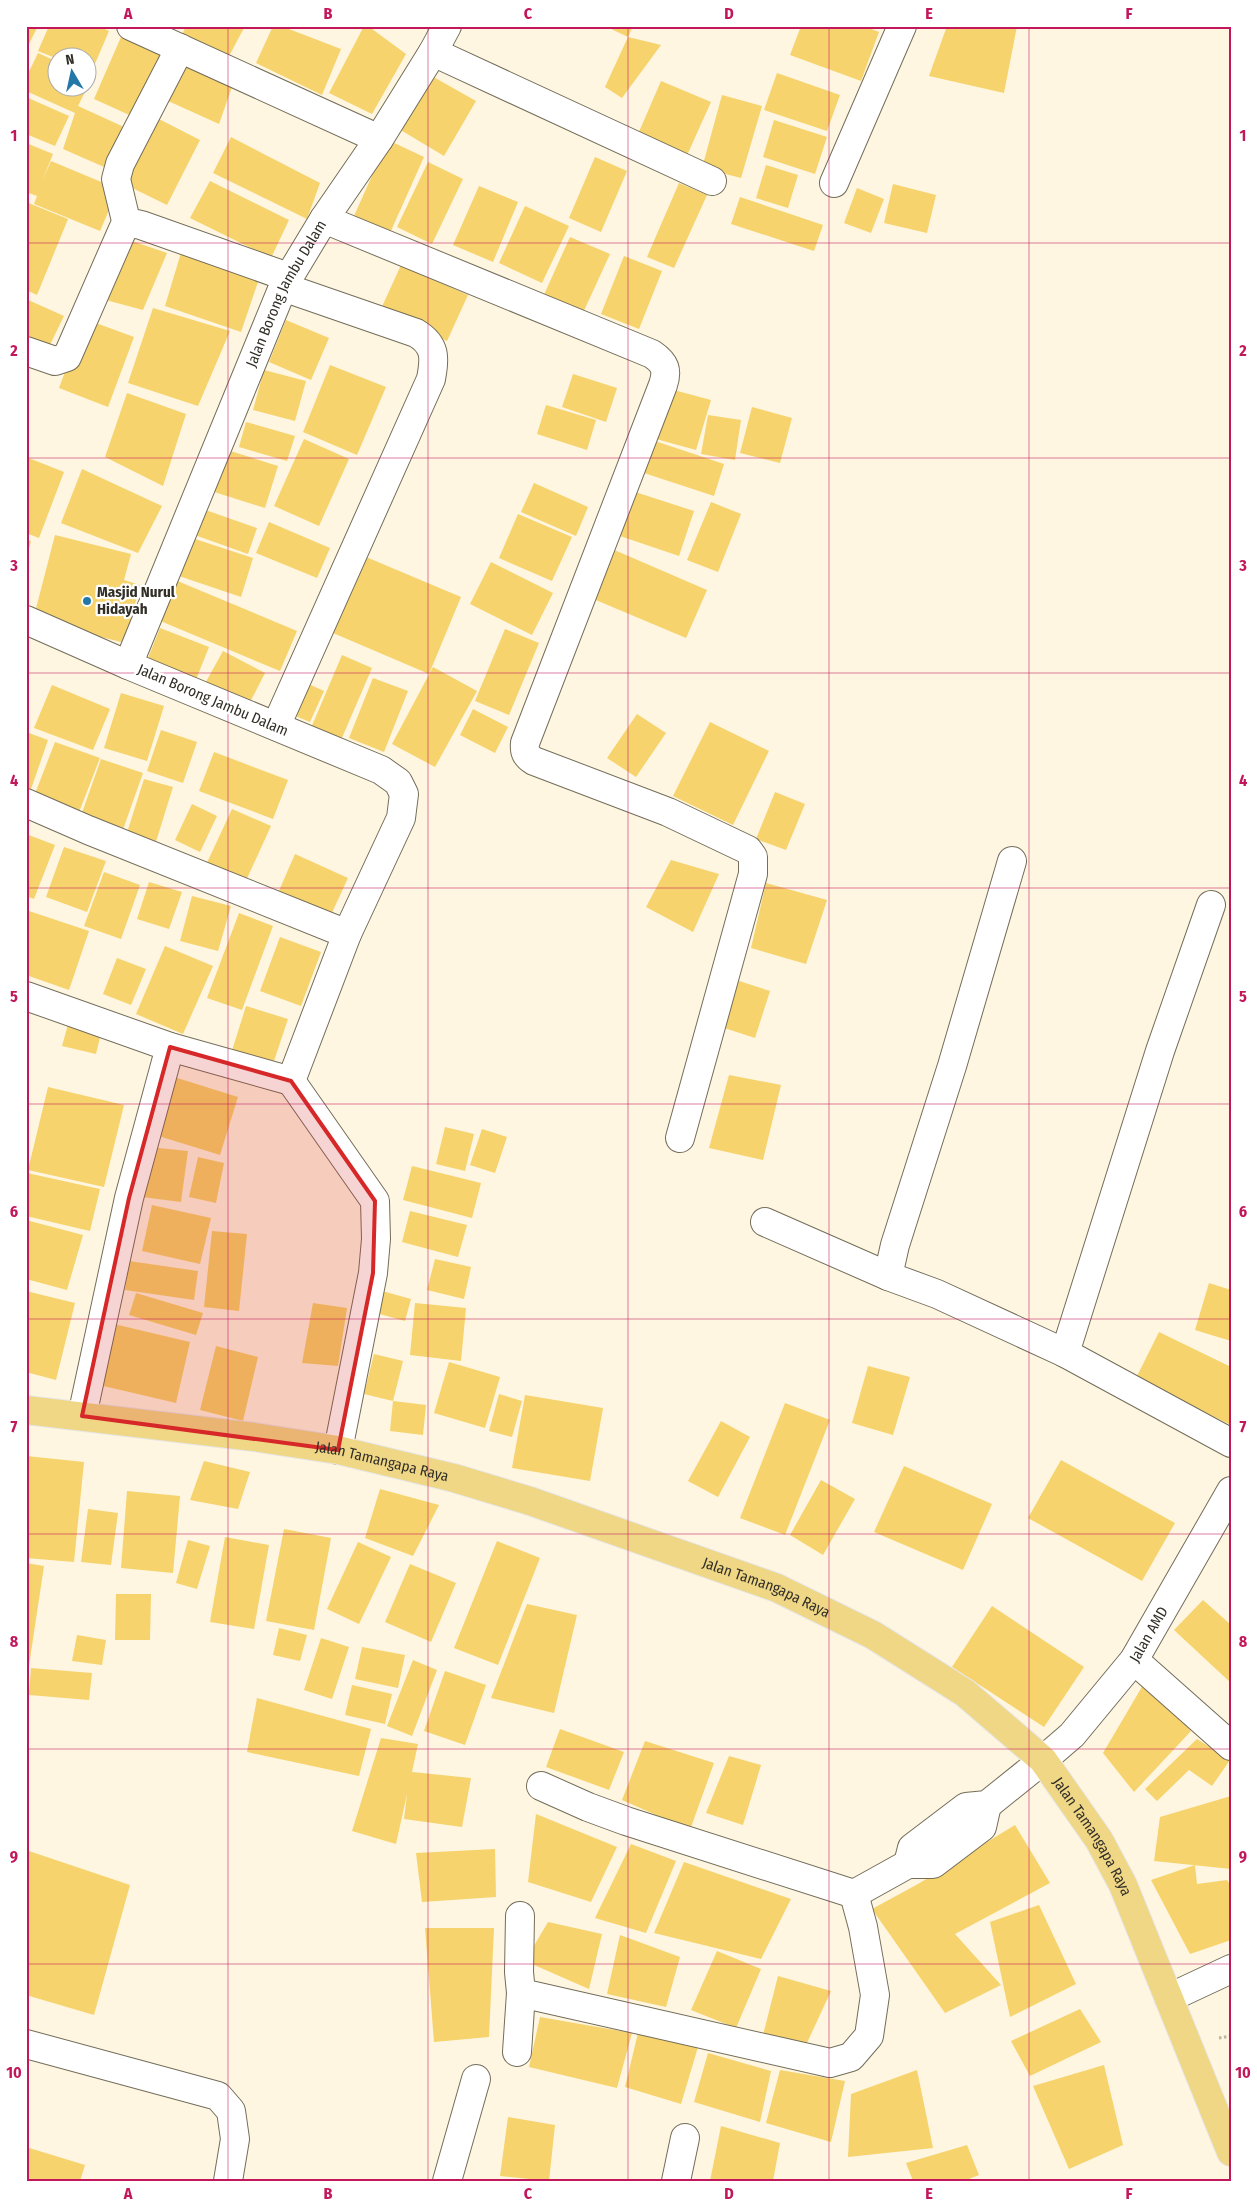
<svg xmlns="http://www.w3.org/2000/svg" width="1257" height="2207" viewBox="0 0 1257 2207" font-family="'Fira Sans Condensed',sans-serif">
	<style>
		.building { fill: #f6d36c }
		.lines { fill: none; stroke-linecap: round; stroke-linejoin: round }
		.minor-casing { stroke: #736d5a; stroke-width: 30 }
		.tertiary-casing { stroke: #736d5a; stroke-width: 30 }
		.primary-casing { stroke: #e6e6e5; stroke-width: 30 }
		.path { stroke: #bbb5a4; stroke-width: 3; stroke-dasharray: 2.5 2.5; stroke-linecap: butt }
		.minor { stroke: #fff; stroke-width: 28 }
		.tertiary { stroke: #fff; stroke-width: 28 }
		.primary { stroke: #efd786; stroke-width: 28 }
		.marked { fill: #d62828; fill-opacity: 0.2; stroke: #d62828; stroke-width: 4; stroke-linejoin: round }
		.grid { fill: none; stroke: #c2185b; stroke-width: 1; stroke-opacity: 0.55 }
		.poi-dot { fill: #2478a8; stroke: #fff; stroke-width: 2 }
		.labels { text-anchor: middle; stroke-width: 4.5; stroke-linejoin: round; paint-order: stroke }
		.street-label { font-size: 15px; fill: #322f27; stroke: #fff }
		.poi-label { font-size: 15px; font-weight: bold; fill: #322f27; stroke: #fff; text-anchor: start }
		.neatline { fill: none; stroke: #c2185b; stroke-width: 2 }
		.grid-label { font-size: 16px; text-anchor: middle; font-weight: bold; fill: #c2185b }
	</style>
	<rect width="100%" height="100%" fill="#fef6e1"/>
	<g class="building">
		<polygon points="26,26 38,26 26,50"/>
		<polygon points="49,26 98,26 109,31 91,73 88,72 88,58 58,58 58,59 38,51"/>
		<polygon points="186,26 245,26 227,60 181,37"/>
		<polygon points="273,26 281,26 341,49 322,95 256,63"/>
		<polygon points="364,26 368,26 406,54 372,114 329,93"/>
		<polygon points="605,26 633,26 628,37"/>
		<polygon points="801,26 864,26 879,32 861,81 790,55"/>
		<polygon points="947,26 1017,26 1004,93 929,76"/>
		<polygon points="121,37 170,59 136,118 94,99"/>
		<polygon points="628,37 661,45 622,98 605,87"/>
		<polygon points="38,53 58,62 58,88 87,88 78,106 124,127 111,170 63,149 75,113 26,91 26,78"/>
		<polygon points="183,63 233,84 219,124 166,100"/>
		<polygon points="777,73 840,95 827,131 764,110"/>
		<polygon points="430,75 476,101 444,156 399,129"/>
		<polygon points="661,81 711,102 684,162 635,141"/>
		<polygon points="722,95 762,106 741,178 702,168"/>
		<polygon points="26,97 69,116 55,146 26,134"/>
		<polygon points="151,115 200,140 167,205 118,181"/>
		<polygon points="774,120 827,137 815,174 763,157"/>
		<polygon points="231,137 320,183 307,219 213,173"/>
		<polygon points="388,140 424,157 390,233 354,216"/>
		<polygon points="26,143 53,154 42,181 51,161 118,189 100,231 34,204 37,196 26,192"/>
		<polygon points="595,157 627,171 601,232 569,218"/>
		<polygon points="428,162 463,179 432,244 397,227"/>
		<polygon points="766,165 798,175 788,208 756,198"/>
		<polygon points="210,181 289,220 271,258 190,218"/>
		<polygon points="679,183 707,195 674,268 647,257"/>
		<polygon points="893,184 936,195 927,233 884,223"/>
		<polygon points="479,186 518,202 493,262 453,245"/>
		<polygon points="857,188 884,199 871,233 844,223"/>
		<polygon points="740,197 823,225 814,251 731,224"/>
		<polygon points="26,202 68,219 37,295 26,290"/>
		<polygon points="525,206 569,226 542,283 499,263"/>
		<polygon points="570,237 610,254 582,315 543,297"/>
		<polygon points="129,240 167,253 143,310 102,299"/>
		<polygon points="183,246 260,276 241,332 165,306"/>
		<polygon points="624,256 662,271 639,329 601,314"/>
		<polygon points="401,265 468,295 447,341 380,311"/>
		<polygon points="26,299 64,316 45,355 26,348"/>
		<polygon points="153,308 230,331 198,406 128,383"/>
		<polygon points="85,319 134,337 108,407 59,388"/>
		<polygon points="286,320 329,338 311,380 269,362"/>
		<polygon points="330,365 386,387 357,455 303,432"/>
		<polygon points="264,370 306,381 295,421 253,410"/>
		<polygon points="573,374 617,388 606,422 562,407"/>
		<polygon points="670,389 711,400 696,450 656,439"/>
		<polygon points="127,393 186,414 163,486 105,457"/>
		<polygon points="546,405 596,420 587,450 537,434"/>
		<polygon points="752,407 792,418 780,463 740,453"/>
		<polygon points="708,415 741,420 735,460 701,454"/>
		<polygon points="246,422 295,436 287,461 239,447"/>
		<polygon points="304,439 349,459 319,526 274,506"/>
		<polygon points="655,441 724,464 714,496 644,473"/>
		<polygon points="224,449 278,466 265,508 211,491"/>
		<polygon points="26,457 64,472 39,538 26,533"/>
		<polygon points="82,469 162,506 138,553 61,523"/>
		<polygon points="534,483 588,507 576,536 521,512"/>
		<polygon points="629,490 694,511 679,556 614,534"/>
		<polygon points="711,502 741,514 718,572 687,560"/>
		<polygon points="197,507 257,528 248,554 189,533"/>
		<polygon points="518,514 572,537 552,581 499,558"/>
		<polygon points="269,522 330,548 317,578 256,553"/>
		<polygon points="55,535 131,554 124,580 140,585 125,643 33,620"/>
		<polygon points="189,537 253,558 241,597 176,575"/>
		<polygon points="26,540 31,541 27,556 26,556"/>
		<polygon points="612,549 707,590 686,638 591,598"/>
		<polygon points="366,557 461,597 429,674 333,633"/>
		<polygon points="491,562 553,593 532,635 470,604"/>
		<polygon points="175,580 297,631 280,671 158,620"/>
		<polygon points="160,628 209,647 195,682 146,663"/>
		<polygon points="505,629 539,643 509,715 475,701"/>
		<polygon points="223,651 265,673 245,712 202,689"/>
		<polygon points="342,655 372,668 338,747 308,735"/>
		<polygon points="433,667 477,691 435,767 392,744"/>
		<polygon points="373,678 408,691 384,752 349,738"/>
		<polygon points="302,681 324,691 310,722 288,713"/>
		<polygon points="52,685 110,709 93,750 34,728"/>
		<polygon points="121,693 164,706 147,761 104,748"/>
		<polygon points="473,709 508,727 495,753 460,735"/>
		<polygon points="637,714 666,733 636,777 607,758"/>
		<polygon points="710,722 769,751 733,825 673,796"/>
		<polygon points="161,730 197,742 183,783 147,771"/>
		<polygon points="26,732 48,740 30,792 26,791"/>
		<polygon points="55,742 100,758 76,820 31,804"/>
		<polygon points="214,752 288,780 273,819 199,791"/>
		<polygon points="101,759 143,773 120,838 78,824"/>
		<polygon points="144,779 173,787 154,848 125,839"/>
		<polygon points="775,792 805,804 786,850 756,839"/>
		<polygon points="192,804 217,816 200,852 175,840"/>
		<polygon points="232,809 271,826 244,885 205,867"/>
		<polygon points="26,834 55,845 34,899 26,896"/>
		<polygon points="64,847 106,861 87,912 46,897"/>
		<polygon points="295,854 348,878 330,917 278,893"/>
		<polygon points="671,860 719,874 693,932 646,907"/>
		<polygon points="104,872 140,885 121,939 84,926"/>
		<polygon points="149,882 182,892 169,929 137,919"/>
		<polygon points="766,883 827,900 806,964 751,948"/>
		<polygon points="192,896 231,906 218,951 180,941"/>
		<polygon points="26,910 89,931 69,990 26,975"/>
		<polygon points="239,913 273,926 242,1010 207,998"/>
		<polygon points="280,937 321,952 301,1006 260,991"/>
		<polygon points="165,946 213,966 183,1034 136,1014"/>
		<polygon points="117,958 146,969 131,1005 103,994"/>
		<polygon points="733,979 770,991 755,1038 718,1026"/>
		<polygon points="246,1006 288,1019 271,1070 230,1057"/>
		<polygon points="69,1021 102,1029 96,1054 62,1046"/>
		<polygon points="729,1075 781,1085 763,1160 709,1148"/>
		<polygon points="171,1076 238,1097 220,1155 152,1134"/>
		<polygon points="48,1087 124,1105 104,1187 28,1170"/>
		<polygon points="445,1127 474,1134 465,1171 436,1164"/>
		<polygon points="482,1129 507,1137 495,1173 470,1165"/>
		<polygon points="149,1147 188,1151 181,1202 142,1197"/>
		<polygon points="198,1157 224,1163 216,1203 189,1197"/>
		<polygon points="412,1166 481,1183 472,1218 403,1200"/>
		<polygon points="27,1173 100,1189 90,1231 26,1216"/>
		<polygon points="152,1205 211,1218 200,1264 142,1251"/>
		<polygon points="410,1211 467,1225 458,1257 402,1242"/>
		<polygon points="26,1220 83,1235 67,1290 26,1279"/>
		<polygon points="212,1231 247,1234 239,1311 204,1307"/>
		<polygon points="435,1259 471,1267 464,1299 427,1290"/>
		<polygon points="129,1261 198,1271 194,1300 125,1290"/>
		<polygon points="1209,1283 1231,1290 1231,1341 1195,1330"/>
		<polygon points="26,1291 75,1303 56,1380 26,1372"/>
		<polygon points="382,1291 411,1299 405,1321 376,1313"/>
		<polygon points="136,1293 203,1313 196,1335 129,1315"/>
		<polygon points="313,1303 347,1308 338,1366 302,1363"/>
		<polygon points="415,1303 466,1308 461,1361 410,1355"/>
		<polygon points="114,1324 190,1342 176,1403 99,1385"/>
		<polygon points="1159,1332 1231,1367 1231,1425 1136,1378"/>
		<polygon points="216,1346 258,1357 243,1421 200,1410"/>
		<polygon points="374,1354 403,1361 393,1401 364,1394"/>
		<polygon points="449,1362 500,1377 485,1428 434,1413"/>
		<polygon points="868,1366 910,1377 893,1435 852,1423"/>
		<polygon points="499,1394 522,1401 512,1437 489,1431"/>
		<polygon points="525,1395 603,1408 590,1481 512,1468"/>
		<polygon points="393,1401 426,1405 423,1435 390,1431"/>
		<polygon points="785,1403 830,1420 785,1535 740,1518"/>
		<polygon points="721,1421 750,1437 718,1497 688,1481"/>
		<polygon points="26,1456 84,1462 74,1562 26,1558"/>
		<polygon points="1061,1460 1175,1523 1142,1581 1028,1518"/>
		<polygon points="204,1461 250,1472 238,1509 190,1500"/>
		<polygon points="904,1466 992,1504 963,1570 874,1532"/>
		<polygon points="821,1480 855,1499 823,1555 790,1535"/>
		<polygon points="380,1489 439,1505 413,1556 365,1538"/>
		<polygon points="127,1491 180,1496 173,1573 121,1568"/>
		<polygon points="88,1509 118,1513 111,1565 81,1562"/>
		<polygon points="284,1529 331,1538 314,1630 266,1621"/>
		<polygon points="225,1537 269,1545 254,1629 210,1622"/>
		<polygon points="188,1540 210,1546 197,1589 176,1583"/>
		<polygon points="497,1541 540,1558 498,1665 454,1648"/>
		<polygon points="358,1542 391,1557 359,1624 327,1609"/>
		<polygon points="26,1563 44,1566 27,1679 26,1679"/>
		<polygon points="410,1564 456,1583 431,1642 385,1622"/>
		<polygon points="116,1594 151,1594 150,1640 115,1640"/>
		<polygon points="1203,1600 1231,1625 1231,1683 1174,1630"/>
		<polygon points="527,1604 577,1615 554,1713 491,1698"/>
		<polygon points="992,1606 1084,1667 1044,1727 952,1667"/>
		<polygon points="279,1628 307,1635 300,1661 273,1655"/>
		<polygon points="77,1635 106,1640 102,1665 72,1661"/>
		<polygon points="321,1638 349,1647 332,1699 304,1690"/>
		<polygon points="362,1647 405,1655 398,1688 355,1679"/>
		<polygon points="413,1660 437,1670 412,1736 387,1726"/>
		<polygon points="31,1668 92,1673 89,1700 29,1695"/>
		<polygon points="445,1671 486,1685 465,1745 424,1731"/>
		<polygon points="1146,1680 1191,1731 1134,1792 1103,1753"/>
		<polygon points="352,1685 392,1694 385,1724 345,1715"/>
		<polygon points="257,1698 371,1729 359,1776 247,1752"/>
		<polygon points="560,1729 624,1752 609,1790 546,1767"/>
		<polygon points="381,1738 418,1744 412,1772 471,1778 462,1827 404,1819 407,1794 396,1844 352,1831"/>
		<polygon points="1197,1739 1230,1760 1212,1786 1189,1770 1157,1801 1145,1789"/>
		<polygon points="645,1741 714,1763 690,1830 622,1800"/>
		<polygon points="729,1756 761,1765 743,1825 706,1813"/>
		<polygon points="1231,1796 1231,1869 1154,1861 1160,1817"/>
		<polygon points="536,1814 617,1847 591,1902 528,1882"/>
		<polygon points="1015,1825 1050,1883 955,1934 1001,1985 945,2013 872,1909 918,1884"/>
		<polygon points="631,1844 676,1861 646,1933 595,1918"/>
		<polygon points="495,1849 496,1897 422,1902 416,1853"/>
		<polygon points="26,1850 130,1885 94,2015 26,1995"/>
		<polygon points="684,1862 791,1899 761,1959 654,1933"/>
		<polygon points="1195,1865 1197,1884 1227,1880 1231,1886 1231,1940 1190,1954 1151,1880"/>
		<polygon points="1039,1905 1076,1984 1010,2017 990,1922"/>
		<polygon points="548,1922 602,1934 589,1989 525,1961"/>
		<polygon points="425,1928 494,1928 489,2037 434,2042"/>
		<polygon points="620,1935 680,1957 666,2007 607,1994"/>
		<polygon points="717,1951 761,1969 736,2028 691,2010"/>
		<polygon points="778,1976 831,1991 806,2045 762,2039"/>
		<polygon points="1080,2009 1101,2042 1030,2076 1011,2041"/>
		<polygon points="540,2017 632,2033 617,2088 529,2067"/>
		<polygon points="638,2033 698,2047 681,2104 625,2087"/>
		<polygon points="708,2053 771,2071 760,2122 694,2102"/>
		<polygon points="1104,2065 1123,2145 1069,2169 1033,2086"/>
		<polygon points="780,2070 845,2081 831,2142 766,2123"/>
		<polygon points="917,2070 933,2148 848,2157 851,2094"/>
		<polygon points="508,2117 555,2125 549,2181 500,2176"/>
		<polygon points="721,2126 780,2143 773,2181 710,2181"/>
		<polygon points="967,2145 979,2175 964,2181 913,2181 906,2163"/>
		<polygon points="26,2147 85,2165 80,2181 26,2181"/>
	</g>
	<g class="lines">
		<defs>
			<g id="minor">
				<polyline points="131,26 379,139"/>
				<polyline points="433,52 712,181"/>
				<polyline points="834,183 902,26"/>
				<path d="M324 219 652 354C665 363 668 370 663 385L525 743C524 752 526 756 534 761L668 812 748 850 753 857V874L680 1138"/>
				<polyline points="127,225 116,179 120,164 180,48"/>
				<path d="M26 351 55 361 67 357 123 229C129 224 133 223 141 225L288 277"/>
				<polyline points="26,620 128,665"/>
				<path d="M276 726 431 379C435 358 436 345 416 333L283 287"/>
				<polyline points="26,803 88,830 347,934"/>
				<polyline points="1012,861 952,1066 895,1245 888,1276 937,1294 1065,1353 1231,1443"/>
				<path id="s1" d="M26 996 170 1047 291 1081 347 934 401 818 404 794 398 782 381 770 128 665 283 287 324 219 379 139 433 52 447 26"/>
				<polyline points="291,1081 375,1201 376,1239 373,1273 338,1450"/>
				<polyline points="765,1222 888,1276"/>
				<polyline points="1065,1353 1160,1051 1211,905"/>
				<polyline points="82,1416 129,1198 170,1047"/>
				<polyline points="1134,1660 1231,1746"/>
				<polyline points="541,1786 588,1807 626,1821 854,1894 908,1864 933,1864 982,1827 987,1805"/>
				<polyline points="908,1864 912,1848 966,1807 987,1805 1043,1760"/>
				<polyline points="520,1916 519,1972 521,1993 830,2063 851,2057 869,2036 875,1995 863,1927 854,1894"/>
				<polyline points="1169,1998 1231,1969"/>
				<polyline points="26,2044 218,2096 231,2111 235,2139 228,2181"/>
				<polyline points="517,2052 521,1993"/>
				<polyline points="447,2181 476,2079"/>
				<polyline points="676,2181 685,2138"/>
			</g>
			<g id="tertiary">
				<path id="s2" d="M1043 1760 1072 1735 1134 1660 1231 1491"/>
			</g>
			<g id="primary">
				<path id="s3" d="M26 1410 254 1437 338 1450 454 1478 530 1501 777 1588 873 1635 965 1693 1043 1760 1099 1840 1123 1885 1231 2152"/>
			</g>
		</defs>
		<use href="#minor" class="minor-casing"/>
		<use href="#tertiary" class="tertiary-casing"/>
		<use href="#primary" class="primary-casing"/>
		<polyline class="path" points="1219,2038 1231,2036"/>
		<use href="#minor" class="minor"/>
		<use href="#tertiary" class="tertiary"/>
		<use href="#primary" class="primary"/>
	</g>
	<path class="marked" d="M170 1047 291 1081 375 1201 373 1273 338 1450 82 1416 129 1198Z"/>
	<path class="grid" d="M228 26V2181M428 26V2181M628 26V2181M829 26V2181M1029 26V2181M26 243H1231M26 458H1231M26 673H1231M26 888H1231M26 1104H1231M26 1319H1231M26 1534H1231M26 1749H1231M26 1964H1231"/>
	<circle class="poi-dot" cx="87" cy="601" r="5"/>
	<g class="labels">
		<g class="street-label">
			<text dy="5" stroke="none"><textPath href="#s1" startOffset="1300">Jalan Borong Jambu Dalam</textPath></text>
			<text transform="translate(213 700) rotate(23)" y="5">Jalan Borong Jambu Dalam</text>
			<text dy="5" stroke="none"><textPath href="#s3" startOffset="360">Jalan Tamangapa Raya</textPath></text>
			<text dy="5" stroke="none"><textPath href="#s3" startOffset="765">Jalan Tamangapa Raya</textPath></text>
			<text dy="5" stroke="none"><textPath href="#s2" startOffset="165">Jalan AMD</textPath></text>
			<text dy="5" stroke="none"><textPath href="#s3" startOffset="1185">Jalan Tamangapa Raya</textPath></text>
		</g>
		<g class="poi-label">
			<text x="97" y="597">Masjid Nurul<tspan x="97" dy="17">Hidayah</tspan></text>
		</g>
	</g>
	<rect width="1257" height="2207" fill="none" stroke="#ffffff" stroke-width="55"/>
	<g transform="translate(72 72) rotate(351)"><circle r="24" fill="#ffffff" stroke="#adaca9"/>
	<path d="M0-4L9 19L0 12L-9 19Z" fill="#2478a8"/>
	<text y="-8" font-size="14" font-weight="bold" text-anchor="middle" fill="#322f27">N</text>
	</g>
	<rect x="28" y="28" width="1202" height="2152" class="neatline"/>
	<g class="grid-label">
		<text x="128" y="19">A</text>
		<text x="328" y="19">B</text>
		<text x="528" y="19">C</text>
		<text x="729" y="19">D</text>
		<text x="929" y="19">E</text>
		<text x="1129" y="19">F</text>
		<text x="14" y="141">1</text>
		<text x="1243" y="141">1</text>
		<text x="14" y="356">2</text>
		<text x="1243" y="356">2</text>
		<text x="14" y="571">3</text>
		<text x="1243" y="571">3</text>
		<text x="14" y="786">4</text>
		<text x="1243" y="786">4</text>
		<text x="14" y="1002">5</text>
		<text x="1243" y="1002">5</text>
		<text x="14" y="1217">6</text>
		<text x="1243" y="1217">6</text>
		<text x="14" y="1432">7</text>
		<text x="1243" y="1432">7</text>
		<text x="14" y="1647">8</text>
		<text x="1243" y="1647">8</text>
		<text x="14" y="1862">9</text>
		<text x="1243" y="1862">9</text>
		<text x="14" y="2078">10</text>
		<text x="1243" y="2078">10</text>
		<text x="128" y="2199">A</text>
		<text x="328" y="2199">B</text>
		<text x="528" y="2199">C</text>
		<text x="729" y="2199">D</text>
		<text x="929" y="2199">E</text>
		<text x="1129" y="2199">F</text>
	</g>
</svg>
